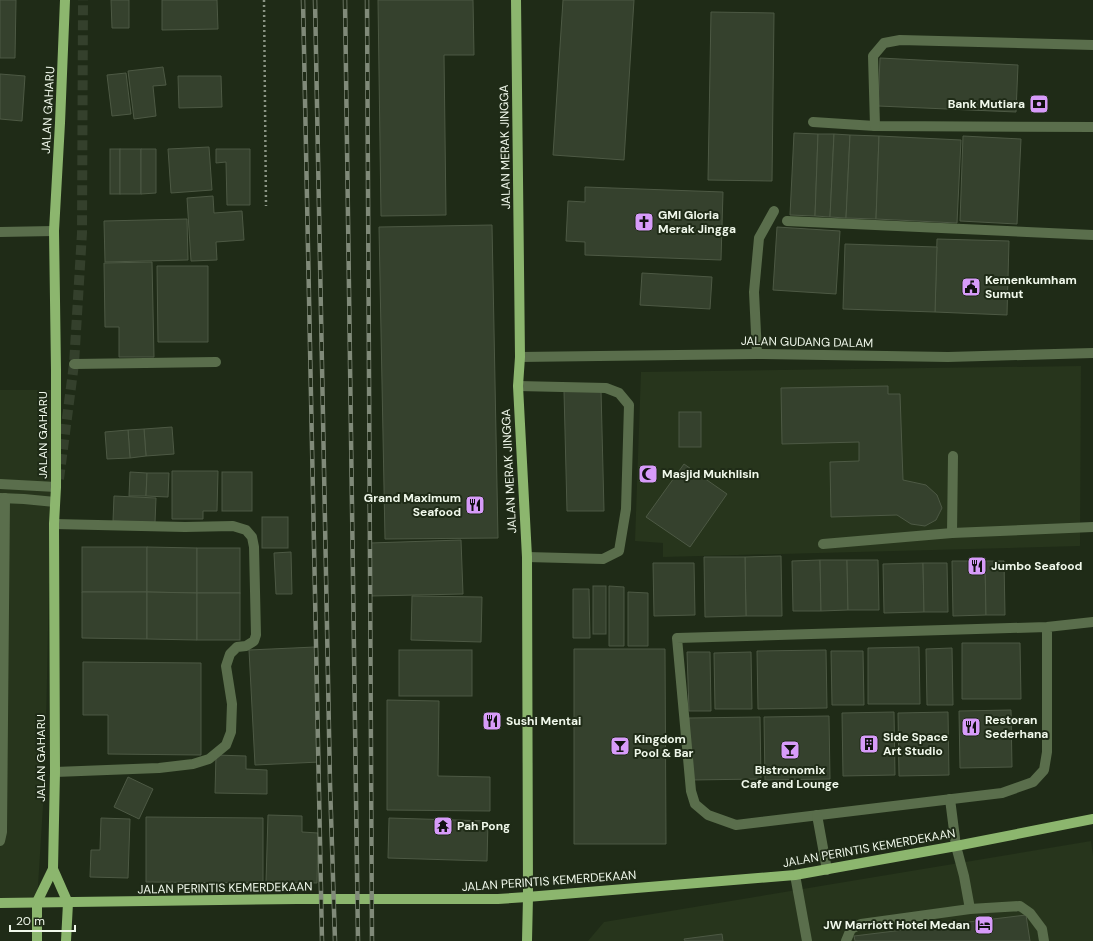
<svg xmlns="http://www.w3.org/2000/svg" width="1093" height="941" viewBox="0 0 1093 941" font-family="'DM Sans',sans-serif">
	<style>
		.built { fill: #27351c }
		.building { fill: #35412d; stroke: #4d5944 }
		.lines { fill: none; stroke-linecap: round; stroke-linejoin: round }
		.primary-tunnel { stroke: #34402c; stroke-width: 10; stroke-dasharray: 10 5; stroke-linecap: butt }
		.path { stroke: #8b9585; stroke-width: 2.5; stroke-dasharray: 2 3; stroke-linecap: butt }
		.service { stroke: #5a6e4c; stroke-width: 10 }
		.minor { stroke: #5a6e4c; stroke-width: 10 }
		.primary { stroke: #8cb66e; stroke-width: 10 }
		.rail-casing { stroke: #808a79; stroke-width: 4.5 }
		.rail { stroke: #1f2b17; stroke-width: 3; stroke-dasharray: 9; stroke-linecap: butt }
		.labels { text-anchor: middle; stroke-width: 4; stroke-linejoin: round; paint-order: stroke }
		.poi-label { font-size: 12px; font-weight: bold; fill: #f0f8eb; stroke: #1f2b17; text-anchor: start }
		.street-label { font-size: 12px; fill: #f0f8eb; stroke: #1f2b17 }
	</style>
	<rect width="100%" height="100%" fill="#1f2b17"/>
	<g class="built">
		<polygon points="1081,366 1080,546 663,557 663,543 635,541 641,372"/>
		<polygon points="0,390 53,390 45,774 37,902 0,903"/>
		<polygon points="1091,841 1093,856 1093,941 588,941 604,922"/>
	</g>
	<g class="building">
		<polygon points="0,0 16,0 15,58 0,58"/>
		<polygon points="111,0 129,0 129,28 112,28"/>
		<polygon points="162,0 217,0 218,29 162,30"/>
		<polygon points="378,0 473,0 474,55 444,55 446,215 381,216"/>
		<polygon points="563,0 634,0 624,160 553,155"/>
		<polygon points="711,12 774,13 772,181 708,180"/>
		<polygon points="880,58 1018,65 1016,112 878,106"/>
		<polygon points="163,67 166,85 153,86 156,116 134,119 128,71"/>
		<polygon points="126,73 131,114 112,116 107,75"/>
		<polygon points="0,74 25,76 22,121 0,119"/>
		<polygon points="178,76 221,76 222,107 179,108"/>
		<polygon points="794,133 818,134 815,216 790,215"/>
		<polygon points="818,134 834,134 830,217 815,216"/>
		<polygon points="834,134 850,135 846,218 830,217"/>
		<polygon points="850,135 879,136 876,219 846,218"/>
		<polygon points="879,136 961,140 957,223 876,219"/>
		<polygon points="963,136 1021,139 1017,224 960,221"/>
		<polygon points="209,147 212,190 171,193 168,149"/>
		<rect x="110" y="149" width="10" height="45"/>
		<rect x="120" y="149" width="21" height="45"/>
		<polygon points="141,149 156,149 156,193 141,194"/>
		<polygon points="216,149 250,149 250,205 227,205 226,162 216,163"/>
		<polygon points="585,187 723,192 721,260 585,255 585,242 566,241 568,201 585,202"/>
		<polygon points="213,196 214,213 242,211 244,240 216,242 217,260 191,261 187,198"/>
		<polygon points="187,219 188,260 105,262 104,221"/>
		<polygon points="492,225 498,538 385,539 379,227"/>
		<polygon points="777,227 840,231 836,294 773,290"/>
		<polygon points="937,239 1009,241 1007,315 935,312"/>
		<polygon points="845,244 937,247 935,312 843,309"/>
		<polygon points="152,262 154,357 119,357 119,327 105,327 104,263"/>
		<polygon points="157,266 208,266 208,342 158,342"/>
		<polygon points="642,273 712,277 710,309 640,305"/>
		<polygon points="888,386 888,394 900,394 903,480 926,485 937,495 942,508 936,520 925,526 911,524 897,515 831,517 830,462 859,461 859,442 782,444 781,388"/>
		<polygon points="601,390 604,511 567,511 564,391"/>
		<rect x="679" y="412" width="22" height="35"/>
		<polygon points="172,427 174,454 146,456 144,429"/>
		<polygon points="144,429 146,456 130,458 128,430"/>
		<polygon points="128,430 130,458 107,459 105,432"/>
		<polygon points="684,464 727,494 690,547 646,517"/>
		<polygon points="172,471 218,471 217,511 203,511 203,519 172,519"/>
		<polygon points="130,472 147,473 146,496 129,496"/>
		<rect x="222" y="472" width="30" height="39"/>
		<polygon points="147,473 169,473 168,497 146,496"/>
		<polygon points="114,496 156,498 155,523 113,521"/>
		<rect x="262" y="517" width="26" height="31"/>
		<polygon points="461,540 463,594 371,596 370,543"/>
		<rect x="82" y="547" width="65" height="45"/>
		<polygon points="147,547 197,548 197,593 147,592"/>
		<rect x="197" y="548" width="43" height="45"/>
		<polygon points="291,552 292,594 276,594 274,553"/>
		<polygon points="781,556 782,616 746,616 745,557"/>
		<polygon points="704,557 745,557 746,616 705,617"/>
		<polygon points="820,560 821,611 793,611 792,561"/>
		<polygon points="820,560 847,560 848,610 821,611"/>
		<polygon points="847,560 878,560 879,610 848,610"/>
		<polygon points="952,561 985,561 986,615 953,616"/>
		<polygon points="985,561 1004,561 1005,615 986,615"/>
		<polygon points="653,563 694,563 695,615 654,616"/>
		<polygon points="923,563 924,612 884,613 883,564"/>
		<polygon points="923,563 947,563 948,612 924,612"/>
		<rect x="593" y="586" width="13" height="48"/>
		<polygon points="609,586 624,587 624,646 609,646"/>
		<polygon points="573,589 589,589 590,638 573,638"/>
		<polygon points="82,592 147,592 147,639 82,638"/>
		<polygon points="147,592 197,593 197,640 147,639"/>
		<polygon points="628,592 648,593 648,646 628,646"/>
		<rect x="197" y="593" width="43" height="47"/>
		<polygon points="412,596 482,597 481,642 411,640"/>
		<polygon points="962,643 1020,643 1021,699 962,699"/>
		<polygon points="315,647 320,762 255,765 249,650"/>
		<polygon points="919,647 920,704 868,704 868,648"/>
		<polygon points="952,648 953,705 927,705 926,649"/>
		<polygon points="574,649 665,649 666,844 574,844"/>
		<rect x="399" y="650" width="73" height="46"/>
		<polygon points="826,650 827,708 758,709 757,651"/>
		<polygon points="831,651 863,651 864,705 832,705"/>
		<polygon points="687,652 710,652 711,711 689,711"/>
		<polygon points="751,652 752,709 715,709 714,653"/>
		<polygon points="83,662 201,663 201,755 108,754 108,715 83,715"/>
		<polygon points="387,700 439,701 438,776 490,777 490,811 387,810"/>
		<polygon points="1011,710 1012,767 960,768 959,711"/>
		<polygon points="894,712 895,775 843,776 842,713"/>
		<polygon points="948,712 949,775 899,776 898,713"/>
		<polygon points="829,716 830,779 765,780 764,717"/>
		<polygon points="760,717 761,779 690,780 689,718"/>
		<polygon points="216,755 246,756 246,769 267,770 267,794 215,793"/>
		<polygon points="128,777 153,789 139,819 114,807"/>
		<polygon points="268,815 302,816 302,832 318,833 317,883 266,882"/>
		<polygon points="146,817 263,818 263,883 146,882"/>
		<polygon points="101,818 130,819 128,878 90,877 91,850 100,850"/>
		<polygon points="389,818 488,821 487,861 388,858"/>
		<polygon points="1026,915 1030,941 855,941 854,936"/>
		<polygon points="722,934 723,941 685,941 684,939"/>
	</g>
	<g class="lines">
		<polyline class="primary-tunnel" points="59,479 74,364 82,233 83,0"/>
		<polyline class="path" points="264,0 266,206"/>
		<g class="service">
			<polyline points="813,122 875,126 1093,127"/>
			<polyline points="875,126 873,56 884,43 900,40 1093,45"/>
			<polyline points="787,221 1093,235"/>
			<polyline points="757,354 754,292 759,238 774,211"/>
			<polyline points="518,386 606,388 619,393 629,405 626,509 619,551 603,559 527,557"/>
			<polyline points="0,484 56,487"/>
			<polyline points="0,498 24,499 55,502"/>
			<polyline points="952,533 953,456"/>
			<polyline points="823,544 952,533 1093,527"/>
			<polyline points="1047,627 1047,752 1044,770 1033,782 1002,793 736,825 708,815 695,804 691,791 677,638 1047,627 1093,622"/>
			<polyline points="950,799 956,846 964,876 970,909 1020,906 1030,913 1042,929 1044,941"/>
			<polyline points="817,815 827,870"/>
			<polyline points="0,841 2,832 5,498"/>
			<polyline points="795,875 807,941"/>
			<polyline points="846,941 851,929 861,924 970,909"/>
		</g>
		<g class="minor">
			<polyline points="0,232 54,231"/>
			<polyline points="520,357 757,354 948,357 1093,353"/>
			<polyline points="74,364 216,362"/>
			<polyline points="54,524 185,527 233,526 246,530 252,537 254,547 256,635 254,641 246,646 237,647 230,654 226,666 232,704 231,732 226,745 209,759 193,764 159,768 55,772"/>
		</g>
		<g class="primary">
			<polyline points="516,0 520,357 518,386 527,557 528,897 527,941"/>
			<polyline points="53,869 68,903 66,941"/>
			<polyline points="0,903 297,899 498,899 527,897 795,875 956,846 1093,819"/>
			<polyline points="37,941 37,902 53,869 55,772 54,524 56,487 56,369 54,231 60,123 65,0"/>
		</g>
		<defs>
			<g id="rail">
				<polyline points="303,0 322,941"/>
				<polyline points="315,0 330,783 335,941"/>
				<polyline points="345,0 358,941"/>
				<polyline points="367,0 372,941"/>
			</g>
		</defs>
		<use href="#rail" class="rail-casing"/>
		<use href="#rail" class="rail"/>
	</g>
	<defs>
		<symbol id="bank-square" viewBox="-11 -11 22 22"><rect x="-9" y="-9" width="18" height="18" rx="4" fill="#d79bf9" stroke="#1f2b17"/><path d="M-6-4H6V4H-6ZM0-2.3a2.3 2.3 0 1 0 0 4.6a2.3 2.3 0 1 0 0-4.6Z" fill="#111"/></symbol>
		<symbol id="church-square" viewBox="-11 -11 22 22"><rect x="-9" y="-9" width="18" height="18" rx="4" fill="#d79bf9" stroke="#1f2b17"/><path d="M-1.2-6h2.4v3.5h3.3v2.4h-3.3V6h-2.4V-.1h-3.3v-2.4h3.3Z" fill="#111"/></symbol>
		<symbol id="civic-square" viewBox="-11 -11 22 22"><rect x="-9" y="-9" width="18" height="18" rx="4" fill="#d79bf9" stroke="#1f2b17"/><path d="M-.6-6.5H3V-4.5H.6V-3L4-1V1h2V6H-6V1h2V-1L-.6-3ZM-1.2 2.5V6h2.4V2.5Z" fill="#111"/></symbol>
		<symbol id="mosque-square" viewBox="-11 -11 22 22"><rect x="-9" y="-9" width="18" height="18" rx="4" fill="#d79bf9" stroke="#1f2b17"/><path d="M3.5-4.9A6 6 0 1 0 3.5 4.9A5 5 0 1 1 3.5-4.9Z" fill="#111"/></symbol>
		<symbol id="restaurant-square" viewBox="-11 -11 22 22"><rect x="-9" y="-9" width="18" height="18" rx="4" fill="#d79bf9" stroke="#1f2b17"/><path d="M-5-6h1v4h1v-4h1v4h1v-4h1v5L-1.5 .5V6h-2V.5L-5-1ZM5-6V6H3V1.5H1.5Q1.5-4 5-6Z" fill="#111"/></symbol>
		<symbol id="building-square" viewBox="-11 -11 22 22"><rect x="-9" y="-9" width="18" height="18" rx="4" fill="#d79bf9" stroke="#1f2b17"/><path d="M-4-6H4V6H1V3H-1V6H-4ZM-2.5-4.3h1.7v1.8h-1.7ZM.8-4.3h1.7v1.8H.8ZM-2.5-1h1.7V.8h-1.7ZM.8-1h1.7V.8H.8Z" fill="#111"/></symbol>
		<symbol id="bar-square" viewBox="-11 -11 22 22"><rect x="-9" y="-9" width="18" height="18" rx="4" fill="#d79bf9" stroke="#1f2b17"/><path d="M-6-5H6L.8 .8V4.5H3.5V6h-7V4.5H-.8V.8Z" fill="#111"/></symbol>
		<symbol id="temple-square" viewBox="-11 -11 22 22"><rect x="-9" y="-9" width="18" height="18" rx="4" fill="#d79bf9" stroke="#1f2b17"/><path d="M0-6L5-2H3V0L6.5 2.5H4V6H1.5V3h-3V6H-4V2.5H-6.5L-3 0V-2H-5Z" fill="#111"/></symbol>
		<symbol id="hotel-square" viewBox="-11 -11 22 22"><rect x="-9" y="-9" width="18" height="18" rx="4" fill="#d79bf9" stroke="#1f2b17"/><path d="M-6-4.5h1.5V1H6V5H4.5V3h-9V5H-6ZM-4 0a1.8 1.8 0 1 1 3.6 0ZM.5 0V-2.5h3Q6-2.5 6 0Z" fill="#111"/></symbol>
	</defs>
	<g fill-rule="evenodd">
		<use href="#bank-square" x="1028" y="93" width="22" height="22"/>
		<use href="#church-square" x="633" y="211" width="22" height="22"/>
		<use href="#civic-square" x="960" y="276" width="22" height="22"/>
		<use href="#mosque-square" x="637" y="463" width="22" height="22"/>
		<use href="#restaurant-square" x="464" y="494" width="22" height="22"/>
		<use href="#restaurant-square" x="966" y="555" width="22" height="22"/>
		<use href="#restaurant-square" x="481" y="710" width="22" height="22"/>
		<use href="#restaurant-square" x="960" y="716" width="22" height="22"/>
		<use href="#building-square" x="858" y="733" width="22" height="22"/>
		<use href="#bar-square" x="609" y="735" width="22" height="22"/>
		<use href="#bar-square" x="779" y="739" width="22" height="22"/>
		<use href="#temple-square" x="432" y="815" width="22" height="22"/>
		<use href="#hotel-square" x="973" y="914" width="22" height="22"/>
	</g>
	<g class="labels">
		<g class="poi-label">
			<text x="1025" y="108" text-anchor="end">Bank Mutiara</text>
			<text x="658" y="219">GMI Gloria<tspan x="658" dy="14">Merak Jingga</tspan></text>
			<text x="985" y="284">Kemenkumham<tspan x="985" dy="14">Sumut</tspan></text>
			<text x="662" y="478">Masjid Mukhlisin</text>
			<text x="461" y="502" text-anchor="end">Grand Maximum<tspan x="461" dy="14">Seafood</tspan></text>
			<text x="991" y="570">Jumbo Seafood</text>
			<text x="985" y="724">Restoran<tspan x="985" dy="14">Sederhana</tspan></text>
			<text x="506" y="725">Sushi Mentai</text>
			<text x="883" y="741">Side Space<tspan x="883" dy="14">Art Studio</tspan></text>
			<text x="634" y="743">Kingdom<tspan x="634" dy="14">Pool &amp; Bar</tspan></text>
			<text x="790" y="774" text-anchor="middle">Bistronomix<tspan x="790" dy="14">Cafe and Lounge</tspan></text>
			<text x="457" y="830">Pah Pong</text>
			<text x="970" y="929" text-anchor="end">JW Marriott Hotel Medan</text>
		</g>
		<g class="street-label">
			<text transform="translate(48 110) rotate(-87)" y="4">JALAN GAHARU</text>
			<text transform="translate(505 147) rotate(-91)" y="4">JALAN MERAK JINGGA</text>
			<text transform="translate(807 342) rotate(1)" y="4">JALAN GUDANG DALAM</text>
			<text transform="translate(43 435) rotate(-90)" y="4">JALAN GAHARU</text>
			<text transform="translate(509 471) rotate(-93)" y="4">JALAN MERAK JINGGA</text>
			<text transform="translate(41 758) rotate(-90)" y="4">JALAN GAHARU</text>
			<text transform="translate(869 848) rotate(-10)" y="4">JALAN PERINTIS KEMERDEKAAN</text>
			<text transform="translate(549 881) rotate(-4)" y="4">JALAN PERINTIS KEMERDEKAAN</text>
			<text transform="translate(225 888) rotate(-1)" y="4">JALAN PERINTIS KEMERDEKAAN</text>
		</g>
	</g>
	<path d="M10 925v6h65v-6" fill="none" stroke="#f0f8eb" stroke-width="2"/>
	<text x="16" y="925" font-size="12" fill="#f0f8eb" stroke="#1f2b17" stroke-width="3" paint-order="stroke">20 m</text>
</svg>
